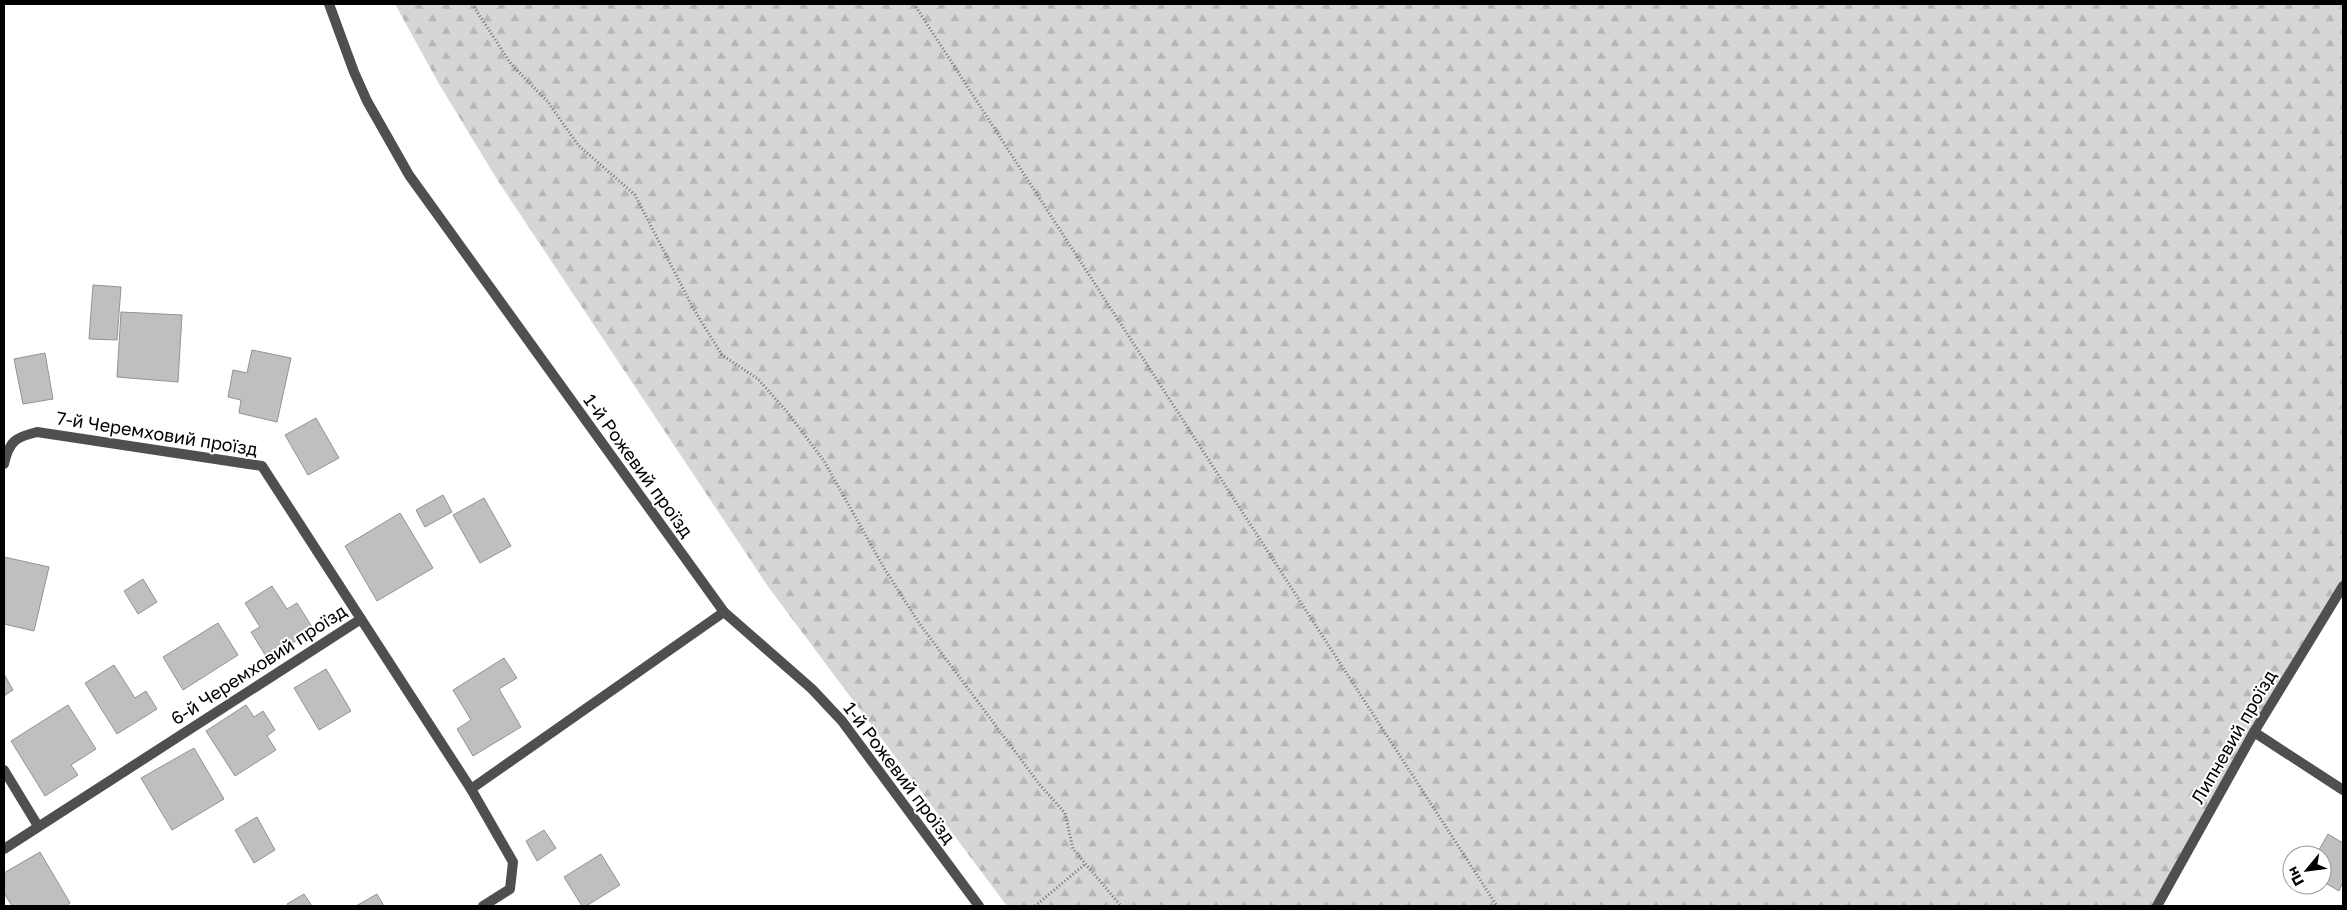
<svg xmlns="http://www.w3.org/2000/svg" width="2347" height="910" viewBox="0 0 2347 910" font-family="'Golos Text',sans-serif">
	<style>
		.forest { fill: url(#forest-firs) }
		.building { fill: #bfbfbf; stroke: #939393 }
		.lines { fill: none; stroke-linecap: round; stroke-linejoin: round }
		.path { stroke: #717171; stroke-width: 3; stroke-dasharray: 1 2.5; stroke-linecap: butt }
		.minor { stroke: #4f4f4f; stroke-width: 10 }
		.labels { text-anchor: middle; stroke-width: 4; stroke-linejoin: round; paint-order: stroke }
		.street-label { font-size: 18px; fill: #000; stroke: #fff }
	</style>
	<defs>
		<pattern id="forest-firs" width="22" height="20" patternUnits="userSpaceOnUse" patternTransform="scale(1.25)"><rect width="22" height="20" fill="#d6d6d6"/><path d="M5 1l3.5 6h-7zM16 11l3.5 6h-7z" fill="#b6b6b6"/></pattern>
	</defs>
	<rect width="100%" height="100%" fill="#fff"/>
	<polygon class="forest" points="395,4 2343,4 2343,586 2157,906 1007,906 769,588 498,181 439,84"/>
	<g class="building">
		<polygon points="93,285 121,287 117,340 89,339"/>
		<polygon points="121,312 182,315 178,382 117,377"/>
		<polygon points="252,350 291,358 277,422 239,413 241,400 228,397 233,370 247,373"/>
		<polygon points="45,353 53,399 23,404 14,359"/>
		<polygon points="316,418 339,458 308,475 285,435"/>
		<polygon points="443,495 452,512 425,527 416,510"/>
		<polygon points="484,498 511,546 480,563 453,515"/>
		<polygon points="400,513 433,568 377,601 345,546"/>
		<polygon points="4,557 49,567 34,631 4,624"/>
		<polygon points="143,579 157,602 138,614 124,591"/>
		<polygon points="272,586 287,609 297,603 314,630 267,658 251,632 260,627 245,603"/>
		<polygon points="218,623 238,655 183,690 163,657"/>
		<polygon points="504,658 517,678 499,689 521,727 473,756 457,729 471,720 453,690"/>
		<polygon points="114,665 135,698 146,691 157,709 117,734 85,683"/>
		<polygon points="326,669 351,711 319,730 294,688"/>
		<polygon points="4,674 13,690 4,696"/>
		<polygon points="68,705 96,749 71,765 78,775 45,796 11,741"/>
		<polygon points="246,705 254,717 263,711 275,730 267,736 276,750 235,776 206,731"/>
		<polygon points="194,748 224,799 172,830 141,778"/>
		<polygon points="257,817 275,850 254,863 235,830"/>
		<polygon points="544,830 556,848 537,861 526,841"/>
		<polygon points="2328,834 2343,843 2343,882 2339,891 2322,881 2322,855 2316,855"/>
		<polygon points="40,852 70,903 66,906 12,906 4,893 4,873"/>
		<polygon points="601,854 620,885 586,906 582,906 564,877"/>
		<polygon points="304,894 312,906 288,906 287,904"/>
		<polygon points="377,894 384,906 356,906"/>
	</g>
	<g class="lines">
		<g class="path">
			<polyline points="472,4 511,64 548,102 578,145 635,195 693,308 722,355 758,379 788,413 824,461 884,568 919,623 1040,785 1065,813 1073,849 1121,906"/>
			<polyline points="914,4 1497,906"/>
			<polyline points="1035,906 1085,864"/>
		</g>
		<g class="minor">
			<polyline points="329,4 354,72 367,101 409,175 724,612 812,689 842,721 979,906"/>
			<path d="M4 464C9 441 16 437 37 432L262 466 361 619"/>
			<polyline points="2254,732 2343,790"/>
			<polyline points="4,770 38,826"/>
			<polyline points="4,849 361,619 471,789"/>
			<polyline points="483,906 510,889 513,862 471,789 724,612"/>
			<polyline points="2157,906 2254,732 2343,586"/>
		</g>
	</g>
	<g class="labels">
		<g class="street-label">
			<text transform="translate(157 434) rotate(9)" y="6">7-й Черемховий проїзд</text>
			<text transform="translate(638 466) rotate(54)" y="6">1-й Рожевий проїзд</text>
			<text transform="translate(259 665) rotate(-33)" y="6">6-й Черемховий проїзд</text>
			<text transform="translate(2234 737) rotate(-60)" y="6">Липневий проїзд</text>
			<text transform="translate(899 773) rotate(53)" y="6">1-й Рожевий проїзд</text>
		</g>
	</g>
	<rect width="2347" height="910" fill="none" stroke="#000000" stroke-width="10"/>
	<g transform="translate(2307 870) rotate(241)"><circle r="24" fill="#ffffff" stroke="#999999"/>
	<path d="M0-4L9 19L0 12L-9 19Z" fill="#000000"/>
	<text y="-8" font-size="14" font-weight="bold" text-anchor="middle" fill="#000000">Пн</text>
	</g>
</svg>
